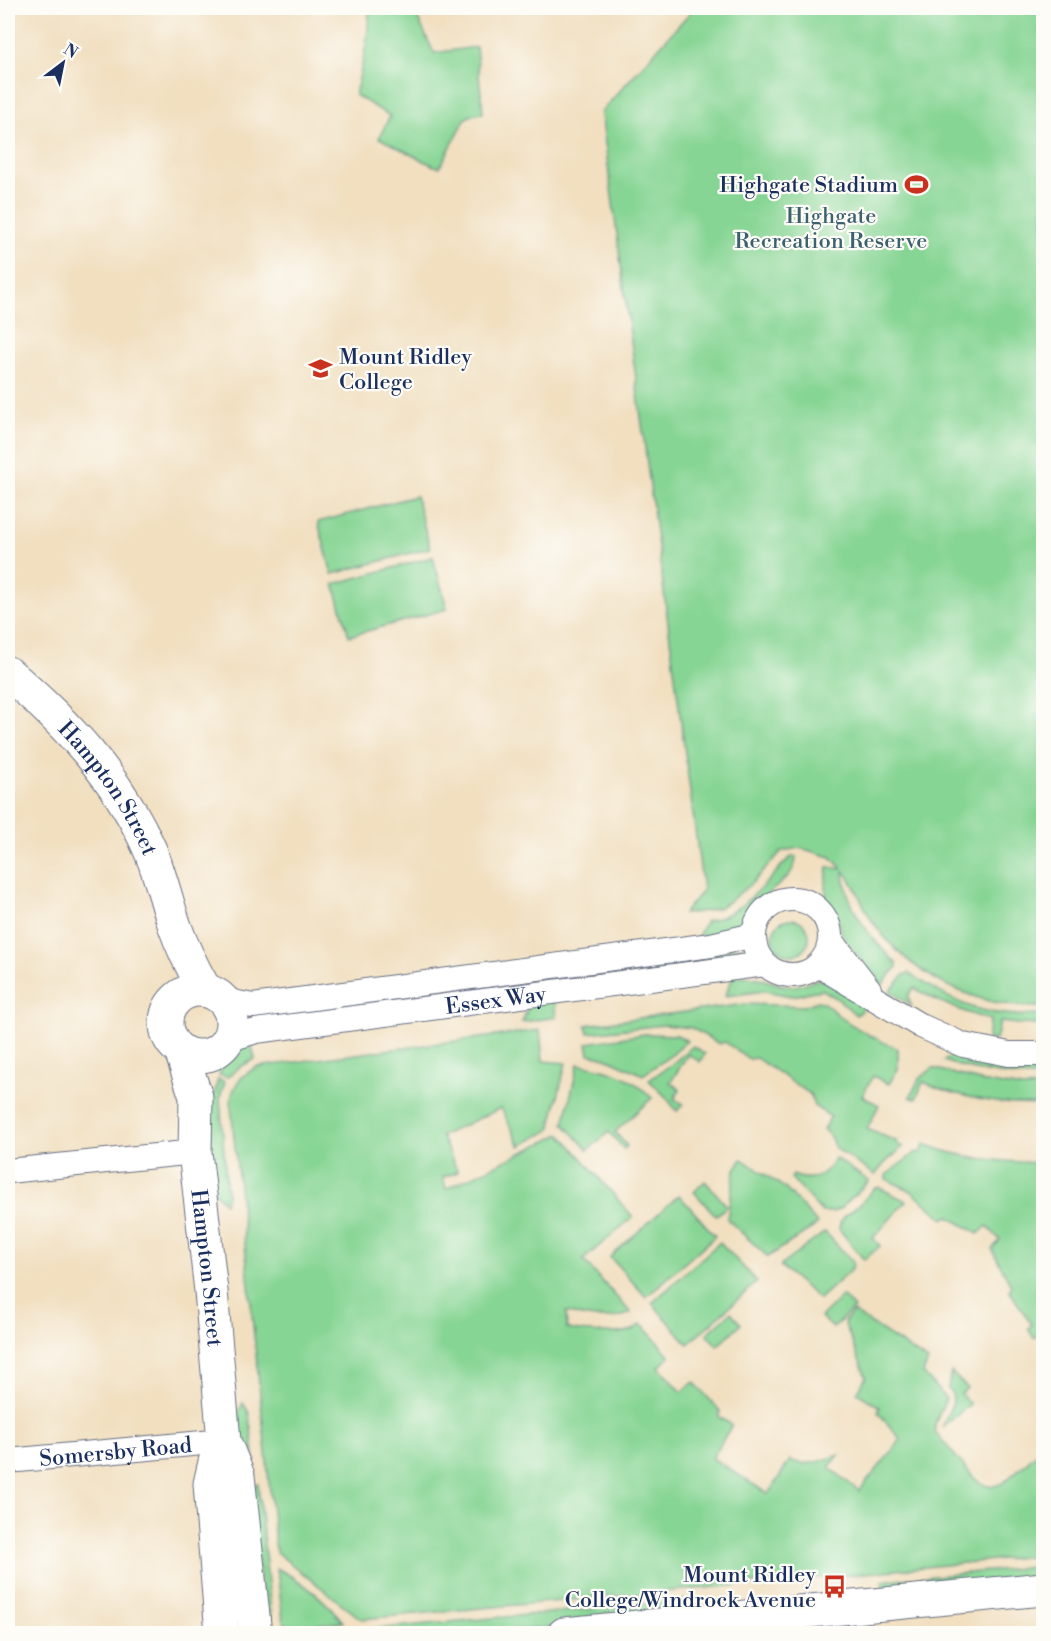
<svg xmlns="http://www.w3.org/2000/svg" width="1051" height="1641" viewBox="0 0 1051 1641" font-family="'Libre Bodoni',serif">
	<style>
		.green { fill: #87d594; stroke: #518279; stroke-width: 1.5 }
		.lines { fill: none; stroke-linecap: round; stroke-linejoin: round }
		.street-casing { stroke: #666d80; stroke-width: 26 }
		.secondary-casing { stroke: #666d80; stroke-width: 35 }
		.street { stroke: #fff; stroke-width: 24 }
		.secondary { stroke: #fff; stroke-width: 33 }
		.labels { text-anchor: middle; stroke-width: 4.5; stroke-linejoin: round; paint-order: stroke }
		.poi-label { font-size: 22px; fill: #1b2f5e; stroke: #fdfcf7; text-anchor: end }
		.park-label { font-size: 22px; fill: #3b616e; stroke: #fdfcf7 }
		.street-label { font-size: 22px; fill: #1b2f5e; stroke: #fdfcf7 }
	</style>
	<rect width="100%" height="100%" fill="#fdfcf7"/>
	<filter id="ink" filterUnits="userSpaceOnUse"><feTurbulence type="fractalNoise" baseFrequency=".0167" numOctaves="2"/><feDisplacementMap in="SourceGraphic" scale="12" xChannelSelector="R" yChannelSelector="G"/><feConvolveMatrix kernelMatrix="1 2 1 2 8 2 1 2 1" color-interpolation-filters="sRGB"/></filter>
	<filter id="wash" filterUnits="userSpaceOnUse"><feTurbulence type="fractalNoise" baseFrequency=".008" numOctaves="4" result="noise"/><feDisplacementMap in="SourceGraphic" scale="24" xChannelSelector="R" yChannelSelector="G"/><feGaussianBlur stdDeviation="1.35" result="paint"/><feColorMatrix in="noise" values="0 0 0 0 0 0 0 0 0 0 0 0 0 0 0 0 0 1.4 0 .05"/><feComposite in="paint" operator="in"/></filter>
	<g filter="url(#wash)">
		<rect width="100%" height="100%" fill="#f1dfc0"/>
		<g class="green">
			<path d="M369 8H413L434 53 476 47 483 113 472 115 466 118 440 167 434 166 379 138 390 116 355 95C362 66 369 38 369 8Z"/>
			<path d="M694 8H1043V1007C976 1008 909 976 871 919 860 902 857 886 844 871 845 908 872 940 897 964V967L882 985 843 938 836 913 826 900V881L828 867 842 869 831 857 800 848 782 851 753 882 730 901 718 908 705 911 683 914 703 890 601 112Z"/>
			<polygon points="416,496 430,548 332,574 318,522"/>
			<polygon points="433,557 447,609 349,636 334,584"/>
			<path d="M793 856 796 857C795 878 775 885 763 899 756 907 751 917 741 923 728 932 712 934 697 938L706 921C729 919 753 897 769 880 777 872 783 862 793 856Z"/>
			<circle cx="791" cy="937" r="18"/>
			<polygon points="741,947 746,958 578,980 577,973"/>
			<path d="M909 973C927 985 946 997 966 1005 991 1015 1017 1016 1043 1015V1042H1041V1025L1018 1024 1000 1022 996 1040 987 1039 990 1020C963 1012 939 1003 914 988L908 996 911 1005 890 991 904 975Z"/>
			<polygon points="551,976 552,982 259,1022 257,1015"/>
			<path d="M749 976C764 978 780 987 794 986 805 985 816 977 826 980 842 985 851 999 864 1007L861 1012 856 1015 838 999 823 990 809 992 799 995 791 996 765 991 725 996 733 977Z"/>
			<polygon points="554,1000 556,1017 522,1022 530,1003"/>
			<path d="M818 1001C827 1002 831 1010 838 1015 856 1029 878 1040 898 1049V1069L889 1084 873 1076 862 1096 879 1105 867 1129 898 1142 897 1145 903 1147 885 1163 875 1175 835 1148 830 1136 823 1129 831 1117 814 1106 810 1094 756 1058 749 1059 725 1042 719 1044 692 1028 664 1025 588 1033 586 1025 746 1004 804 1006Z"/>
			<path d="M540 1030 543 1061 566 1063 550 1130 520 1146 501 1108 441 1136 458 1172 443 1177 446 1189 561 1134 633 1217 583 1260 631 1313C611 1322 586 1318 566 1312L567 1329C583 1332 617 1336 633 1330 636 1329 638 1326 641 1324L670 1356 659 1367 682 1392 694 1382 720 1411 719 1417 732 1425 712 1458 768 1494 790 1460C807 1468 822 1460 839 1455L829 1467 859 1491 901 1440 878 1412 880 1407 857 1393 866 1377 844 1322 853 1312 928 1361 923 1373 946 1399 935 1424V1432L974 1478 983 1484 991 1487 1003 1483 1043 1448V1555L827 1577 361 1619 276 1552 231 1107C230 1087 240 1076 257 1067Z"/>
			<polygon points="645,1034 677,1035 687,1041 673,1054 643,1075 606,1058 589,1054 587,1043"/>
			<path d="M251 1042 255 1059 240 1067 228 1077 219 1075C225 1056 235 1050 251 1042Z"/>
			<polygon points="693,1046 705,1054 700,1062 688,1054 670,1083 680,1089 674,1099 683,1104 677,1111 665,1096 649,1080 672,1064"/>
			<path d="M954 1054C985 1062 1011 1067 1043 1067V1078C1010 1076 977 1073 944 1061Z"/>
			<path d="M578 1064C609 1069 629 1074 652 1098L615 1132 627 1146 624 1149 609 1132 588 1150 564 1124Z"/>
			<path d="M933 1068 980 1081 1022 1088 1043 1087V1104C1005 1107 958 1097 923 1082L916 1099 910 1097 919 1079Z"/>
			<polygon points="218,1079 225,1082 220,1097 227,1194 225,1203 208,1186 212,1104"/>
			<path d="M924 1144C962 1159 1003 1162 1043 1163V1332L1034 1338 1028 1329 1032 1325 1009 1290 1012 1287 992 1249 1000 1240 987 1226 978 1234 948 1216 944 1219 911 1191 886 1179V1175L916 1152 921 1153Z"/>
			<path d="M835 1158 869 1181 841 1208 833 1212H822L791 1178 793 1175C812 1183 826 1176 835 1158Z"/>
			<polygon points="742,1159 785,1188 818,1224 768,1257 727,1219 735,1169"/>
			<polygon points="705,1181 727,1206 716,1216 694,1192"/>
			<polygon points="878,1187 906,1201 873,1238 880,1246 864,1260 839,1229 840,1223 844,1217 861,1203 874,1189"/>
			<polygon points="679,1195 715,1236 646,1297 610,1257"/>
			<polygon points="825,1232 853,1262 852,1269 819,1299 780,1266"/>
			<polygon points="720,1242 757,1282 688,1344 652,1303"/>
			<polygon points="842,1296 854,1308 833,1328 821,1317"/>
			<polygon points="731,1312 741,1324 717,1346 707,1334"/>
			<polygon points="951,1372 967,1388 961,1394 970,1404 942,1428 953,1402 952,1393 948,1389"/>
			<polygon points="243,1403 249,1413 255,1461 245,1463 236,1417"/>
			<polygon points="258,1484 272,1623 265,1625 250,1485"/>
			<polygon points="1043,1566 1043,1581 884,1596 882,1581"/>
			<path d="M277 1568C303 1582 325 1599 343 1622L291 1626 286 1624 283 1621Z"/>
			<polygon points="687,1600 688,1615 489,1633 320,1634"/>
		</g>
	</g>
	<g filter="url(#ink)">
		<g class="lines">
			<defs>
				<g id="street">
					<circle cx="792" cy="937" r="38"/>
					<polyline points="830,939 869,989"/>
					<polyline points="818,965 921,1026 963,1045 1009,1054 1044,1054"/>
					<polyline points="223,1000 253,1006 711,945 754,935"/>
					<path id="s1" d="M227 1040 256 1031 765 964"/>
					<polyline points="8,1171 195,1152"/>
					<path id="s2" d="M8 1461 224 1441"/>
				</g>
				<g id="secondary">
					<path id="s3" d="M8 673C66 723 119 778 150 850 160 874 166 899 174 924 182 947 193 969 205 990"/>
					<circle cx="199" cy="1023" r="33"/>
					<path id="s4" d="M181 1051 196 1097 195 1152 211 1291 224 1441 238 1476 255 1634"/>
					<polyline points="222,1634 210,1484 215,1462 224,1441"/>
					<polyline points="564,1634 1044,1589"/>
				</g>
			</defs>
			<use href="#street" class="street-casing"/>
			<use href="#secondary" class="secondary-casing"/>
			<use href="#street" class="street"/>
			<use href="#secondary" class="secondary"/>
		</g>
	</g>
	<defs>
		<symbol id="stadium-bare" viewBox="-9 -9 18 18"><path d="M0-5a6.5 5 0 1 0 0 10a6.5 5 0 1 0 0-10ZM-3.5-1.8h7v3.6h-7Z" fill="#c8321e" stroke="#fdfcf7" stroke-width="2.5" paint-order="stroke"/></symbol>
		<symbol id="school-bare" viewBox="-9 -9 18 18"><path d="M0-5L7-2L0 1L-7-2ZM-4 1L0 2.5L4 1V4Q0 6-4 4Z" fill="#c8321e" stroke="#fdfcf7" stroke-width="2.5" paint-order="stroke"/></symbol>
		<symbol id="bus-bare" viewBox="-9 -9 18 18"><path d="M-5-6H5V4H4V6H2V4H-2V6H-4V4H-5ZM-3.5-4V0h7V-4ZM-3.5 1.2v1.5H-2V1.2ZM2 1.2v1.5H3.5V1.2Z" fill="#c8321e" stroke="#fdfcf7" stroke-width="2.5" paint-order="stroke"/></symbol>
	</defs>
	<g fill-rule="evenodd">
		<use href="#stadium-bare" x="900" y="168" width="33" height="33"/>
		<use href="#school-bare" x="304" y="352" width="33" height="33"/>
		<use href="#bus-bare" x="818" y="1570" width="33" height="33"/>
	</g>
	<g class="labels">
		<g class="poi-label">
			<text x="898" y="192">Highgate Stadium</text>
			<text x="339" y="364" text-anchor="start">Mount Ridley<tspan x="339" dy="25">College</tspan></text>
			<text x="816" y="1582">Mount Ridley<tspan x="816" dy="25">College/Windrock Avenue</tspan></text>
		</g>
		<g class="park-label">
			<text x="831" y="223">Highgate<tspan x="831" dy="25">Recreation Reserve</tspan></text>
		</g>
		<g class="street-label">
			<text dy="8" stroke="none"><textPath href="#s3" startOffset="154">Hampton Street</textPath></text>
			<text dy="8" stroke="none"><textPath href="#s1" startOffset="272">Essex Way</textPath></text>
			<text dy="8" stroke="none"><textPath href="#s4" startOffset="220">Hampton Street</textPath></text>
			<text dy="8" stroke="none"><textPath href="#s2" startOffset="108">Somersby Road</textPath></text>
		</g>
	</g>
	<rect width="1051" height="1641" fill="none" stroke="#fdfcf7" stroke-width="30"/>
	<g transform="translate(63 63) rotate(32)" stroke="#fdfcf7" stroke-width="4.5" paint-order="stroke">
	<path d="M0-4.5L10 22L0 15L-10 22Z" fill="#1b2f5e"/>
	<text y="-9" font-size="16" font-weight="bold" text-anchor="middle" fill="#1b2f5e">N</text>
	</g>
</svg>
